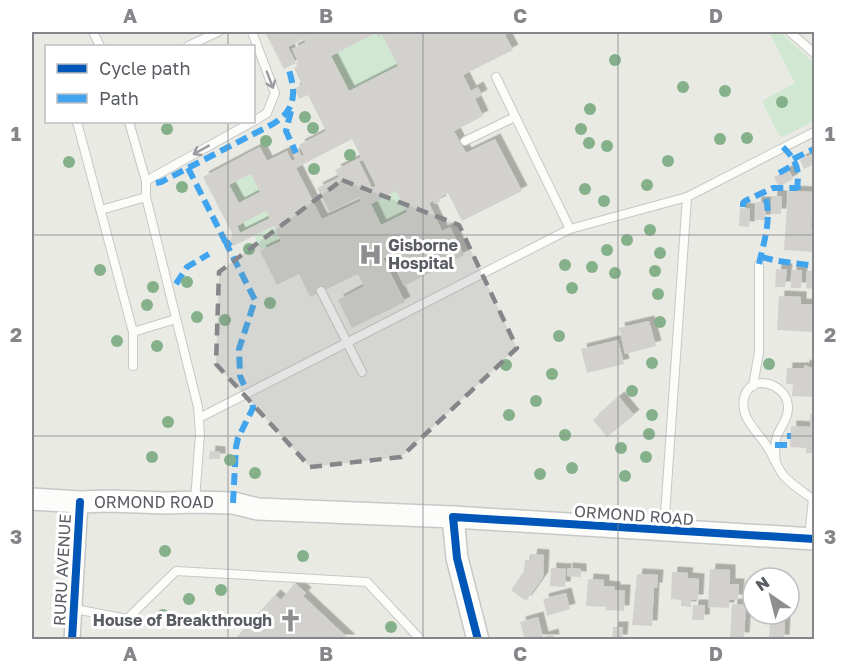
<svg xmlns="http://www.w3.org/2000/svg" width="846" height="671" viewBox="0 0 846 671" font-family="'Golos Text',sans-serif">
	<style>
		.green { fill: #d0e8d1 }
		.building { fill: #d2d1ce; fill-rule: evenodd; filter: url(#shadow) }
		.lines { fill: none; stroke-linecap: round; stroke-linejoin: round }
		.lane-casing { stroke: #c6c8c6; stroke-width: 10 }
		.street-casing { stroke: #c6c8c6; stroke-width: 18 }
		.secondary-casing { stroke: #c7c8c7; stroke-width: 24 }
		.lane { stroke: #fcfcfb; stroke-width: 8 }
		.street { stroke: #fcfcfb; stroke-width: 15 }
		.secondary { stroke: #fcfcfb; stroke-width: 21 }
		.quiet { stroke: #40a5ee; stroke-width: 6; stroke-dasharray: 12 6; stroke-linecap: butt }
		.cycleway-casing { stroke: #fff; stroke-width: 11 }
		.cycleway { stroke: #0057b8; stroke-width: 8 }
		.tree { fill: #84b18a }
		.oneway { stroke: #9a9c9f }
		.marked { fill: #848689; fill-opacity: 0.2; stroke: #848689; stroke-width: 4.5; stroke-dasharray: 12 8; stroke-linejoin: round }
		.grid { fill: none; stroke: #848689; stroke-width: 1.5; stroke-opacity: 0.55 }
		.labels { text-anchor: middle; stroke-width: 6; stroke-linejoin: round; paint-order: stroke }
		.poi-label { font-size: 16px; font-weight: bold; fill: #595c62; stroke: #fff; text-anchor: start }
		.street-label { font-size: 16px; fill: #595c62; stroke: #fff }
		.neatline { fill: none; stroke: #848689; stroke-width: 2 }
		.grid-label { font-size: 20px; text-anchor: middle; font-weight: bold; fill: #848689 }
	</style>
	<defs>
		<filter id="shadow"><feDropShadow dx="5.5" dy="-5.5" stdDeviation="0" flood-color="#0004"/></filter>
	</defs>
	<rect width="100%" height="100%" fill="#eaeae4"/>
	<g class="green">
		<polygon points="769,32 780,32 814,63 814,121 782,137 778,134 762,101 795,83"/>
		<polygon points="376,33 382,35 398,66 349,91 331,56"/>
		<polygon points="251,174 260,192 239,203 229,185"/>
		<polygon points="396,191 407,212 381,225 371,204"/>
		<polygon points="266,211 270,218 240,233 237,226"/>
		<polygon points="274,226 281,241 261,250 254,236"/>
	</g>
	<g class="building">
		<path d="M265 32H280L281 34 287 32H511L505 35 513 50 463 75 471 91 478 87 482 95 475 99 483 116 454 131 466 153 495 139 522 191 462 221 448 193 439 198 441 201 435 204 433 201 429 203 442 231 450 227 464 255 404 286 389 256 383 258 405 302 352 328 338 300 364 286 358 274 310 297 299 274 277 285 260 251 281 241 274 226 233 246 230 238 233 235 203 177 260 147 267 161 287 151 292 161 295 160 293 154 299 151 301 156 304 155 299 145 326 131 308 95 299 99 294 89 302 85 294 68 297 66 296 63 298 62 292 49 306 42 304 39 288 47 296 63 284 69ZM376 33 378 37 382 35 398 66 349 91 331 56ZM352 139 361 157 335 170 339 177 317 188 330 212 359 197 361 201 322 219 296 168ZM363 160 376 186 372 188 359 161ZM251 174 260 192 239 203 229 185ZM396 191 407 212 381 225 371 204ZM266 211 270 218 240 233 237 226Z"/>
		<polygon points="814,153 814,164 804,169 800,160"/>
		<polygon points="789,170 793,179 779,187 774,177"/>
		<polygon points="788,191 813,192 811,227 814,227 814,252 784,250"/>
		<polygon points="772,196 782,196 781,214 771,214"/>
		<polygon points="756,202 767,202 765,220 755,220"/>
		<polygon points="740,208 750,209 749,227 739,226"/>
		<polygon points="776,269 787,269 785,287 775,287"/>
		<polygon points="791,270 802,270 801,288 791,288"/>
		<polygon points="807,271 814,271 814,289 806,288"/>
		<polygon points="779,296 801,297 801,304 814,305 814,332 777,330"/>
		<polygon points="649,321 656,346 625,354 619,328"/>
		<polygon points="618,340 624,364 587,373 581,349"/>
		<polygon points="813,364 814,364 814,397 792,396 793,384 786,384 787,368 804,368 804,365 812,368"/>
		<polygon points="619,397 634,415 607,437 593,420"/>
		<polygon points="810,414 814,415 814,453 806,453 806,448 790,447 791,426 810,427"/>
		<polygon points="210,451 220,452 220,459 209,459"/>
		<polygon points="532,554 544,555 543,577 526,601 511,590 524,571 525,560 531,560"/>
		<polygon points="551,568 566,569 565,587 550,586"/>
		<polygon points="567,568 581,569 581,577 567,576"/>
		<polygon points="710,569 730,570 730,584 739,584 738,600 729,600 729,608 708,607"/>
		<polygon points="672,572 688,573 687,578 699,579 698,600 691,600 691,607 681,606 681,600 671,599"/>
		<polygon points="637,574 658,575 657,588 654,588 652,626 632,625"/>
		<polygon points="588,579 604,580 604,586 615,587 615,590 625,590 624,611 605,610 606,607 586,606"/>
		<polygon points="750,579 753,579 753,612 748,612"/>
		<polygon points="295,583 306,593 303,596 350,640 234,640 275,595 281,600"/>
		<polygon points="566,593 570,609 547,616 543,599"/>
		<polygon points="732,604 746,605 744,638 730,637"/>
		<polygon points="693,605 705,605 704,620 692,620"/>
		<polygon points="538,617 543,637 553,634 554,640 525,640 520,622"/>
		<polygon points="770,620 785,621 784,640 769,640"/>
		<polygon points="613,627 623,627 622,640 612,640"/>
	</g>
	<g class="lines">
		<defs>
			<g id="lane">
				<polyline points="93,32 100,46"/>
				<polyline points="252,32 275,93 267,113 254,121"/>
				<polyline points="790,32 814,53"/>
				<polyline points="188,46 218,32"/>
				<polyline points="496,77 570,229"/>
				<polyline points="77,122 133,332 133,366"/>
				<polyline points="129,122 146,181 146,197 198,407 200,434 195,500"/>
				<polyline points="465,141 515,117"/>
				<polyline points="146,181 252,122"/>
				<polyline points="101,210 146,197"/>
				<polyline points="321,291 362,372"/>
				<polyline points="133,332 176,319"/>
				<polyline points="753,386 759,352 759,264"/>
				<polyline points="199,418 570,229 687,197"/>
				<path d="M776 463C775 453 774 445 777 436 782 424 791 415 787 401 783 384 753 374 745 395 737 417 759 432 768 448 774 457 777 468 784 476 792 485 803 492 813 499L809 537"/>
				<polyline points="664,529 687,197 814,132"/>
				<polyline points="75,609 127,619 176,571 367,582 421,640"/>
			</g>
			<polyline id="street" points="72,640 80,502"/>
			<g id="secondary">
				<polyline points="32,499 80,502 109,501 167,503 195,502 233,503 258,509 453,517 814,539"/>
				<polyline points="453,517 457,558 478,640"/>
			</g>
		</defs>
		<use href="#lane" class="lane-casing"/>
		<use href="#street" class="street-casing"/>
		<use href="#secondary" class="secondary-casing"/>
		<use href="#lane" class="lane"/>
		<use href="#street" class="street"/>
		<use href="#secondary" class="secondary"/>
		<g class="quiet">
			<polyline points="291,111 286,131 296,153"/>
			<path d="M783 147C791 155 798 164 798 176 798 183 796 185 799 192"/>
			<polyline points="793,159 814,149"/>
			<polyline points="188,168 227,245"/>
			<polyline points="779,173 795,164"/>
			<path d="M156 183 161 182 269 126C296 112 297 94 288 67"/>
			<polyline points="743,207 743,203 745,201 773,188 797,188"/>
			<polyline points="231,242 227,245 255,300 239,349 240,376 244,385"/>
			<polyline points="761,257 778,261 809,265"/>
			<path d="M759 264C764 241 773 216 764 193"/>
			<polyline points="176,284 187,267 209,254"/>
			<polyline points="787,436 791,436"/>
			<polyline points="775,445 787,445"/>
			<polyline points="233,503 236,447 238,438 253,408 252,401"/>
		</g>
		<defs>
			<g id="cycleway">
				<polyline points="72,640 80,502"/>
				<polyline points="478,640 457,558 453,517 814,539"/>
			</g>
		</defs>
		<use href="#cycleway" class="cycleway-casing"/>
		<use href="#cycleway" class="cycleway"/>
	</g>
	<g class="tree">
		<circle cx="615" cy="60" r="6"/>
		<circle cx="683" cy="87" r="6"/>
		<circle cx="725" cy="91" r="6"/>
		<circle cx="782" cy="102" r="6"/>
		<circle cx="590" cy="109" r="6"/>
		<circle cx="305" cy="117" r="6"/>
		<circle cx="313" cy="128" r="6"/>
		<circle cx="167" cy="129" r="6"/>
		<circle cx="581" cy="129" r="6"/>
		<circle cx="747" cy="138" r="6"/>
		<circle cx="720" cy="139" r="6"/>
		<circle cx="266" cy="141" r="6"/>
		<circle cx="589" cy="143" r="6"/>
		<circle cx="607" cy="146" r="6"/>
		<circle cx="350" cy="155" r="6"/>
		<circle cx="668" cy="161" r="6"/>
		<circle cx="69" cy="162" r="6"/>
		<circle cx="314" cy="169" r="6"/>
		<circle cx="647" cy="185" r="6"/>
		<circle cx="182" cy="187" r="6"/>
		<circle cx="585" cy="189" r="6"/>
		<circle cx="604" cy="201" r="6"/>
		<circle cx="650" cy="230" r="6"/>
		<circle cx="627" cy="240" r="6"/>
		<circle cx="249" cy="249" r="6"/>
		<circle cx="607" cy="250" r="6"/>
		<circle cx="660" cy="253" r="6"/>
		<circle cx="565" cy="265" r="6"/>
		<circle cx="592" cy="267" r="6"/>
		<circle cx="100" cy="270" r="6"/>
		<circle cx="655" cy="271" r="6"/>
		<circle cx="615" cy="273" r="6"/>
		<circle cx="187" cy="282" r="6"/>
		<circle cx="153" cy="287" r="6"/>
		<circle cx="572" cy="288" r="6"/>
		<circle cx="658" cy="294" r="6"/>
		<circle cx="270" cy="303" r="6"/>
		<circle cx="147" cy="305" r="6"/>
		<circle cx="197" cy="317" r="6"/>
		<circle cx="225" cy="320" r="6"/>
		<circle cx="660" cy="322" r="6"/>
		<circle cx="559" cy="336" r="6"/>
		<circle cx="117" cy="341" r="6"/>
		<circle cx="157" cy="346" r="6"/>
		<circle cx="652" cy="363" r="6"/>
		<circle cx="769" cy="364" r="6"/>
		<circle cx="506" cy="365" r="6"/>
		<circle cx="552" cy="374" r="6"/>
		<circle cx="632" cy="391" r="6"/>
		<circle cx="536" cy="401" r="6"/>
		<circle cx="509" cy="415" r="6"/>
		<circle cx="652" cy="415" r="6"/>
		<circle cx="168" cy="422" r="6"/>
		<circle cx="649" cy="434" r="6"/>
		<circle cx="565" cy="435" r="6"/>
		<circle cx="621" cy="448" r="6"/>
		<circle cx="152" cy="457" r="6"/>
		<circle cx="646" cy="457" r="6"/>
		<circle cx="230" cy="460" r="6"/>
		<circle cx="572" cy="468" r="6"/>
		<circle cx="255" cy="473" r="6"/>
		<circle cx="540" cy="474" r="6"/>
		<circle cx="625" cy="476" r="6"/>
		<circle cx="165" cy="551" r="6"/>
		<circle cx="303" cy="556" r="6"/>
		<circle cx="221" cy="590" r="6"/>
		<circle cx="189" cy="599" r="6"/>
		<circle cx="163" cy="615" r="6"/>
		<circle cx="391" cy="627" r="6"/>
	</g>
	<defs><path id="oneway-shaft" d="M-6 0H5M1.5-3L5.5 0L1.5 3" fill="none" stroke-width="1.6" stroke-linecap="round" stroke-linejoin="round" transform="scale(1.5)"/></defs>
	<g class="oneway">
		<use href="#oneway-shaft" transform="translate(270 80) rotate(69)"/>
		<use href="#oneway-shaft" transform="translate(201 150) rotate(151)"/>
	</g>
	<path class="marked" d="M342 180 459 225 517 348 401 457 310 467 216 364 219 272Z"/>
	<path class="grid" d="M228 32V46M423 32V640M618 32V640M228 122V640M32 235H814M32 436H814"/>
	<defs>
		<symbol id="hospital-bare" viewBox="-9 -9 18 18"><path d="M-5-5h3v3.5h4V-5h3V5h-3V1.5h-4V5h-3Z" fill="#8c8e90" stroke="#fff" stroke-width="2.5" paint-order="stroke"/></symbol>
		<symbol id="church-bare" viewBox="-9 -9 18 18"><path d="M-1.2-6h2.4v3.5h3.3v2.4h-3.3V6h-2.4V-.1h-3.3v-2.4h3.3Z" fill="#8c8e90" stroke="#fff" stroke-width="2.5" paint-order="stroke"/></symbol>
	</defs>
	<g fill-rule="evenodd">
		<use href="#hospital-bare" x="354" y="238" width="33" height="33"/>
		<use href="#church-bare" x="274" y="604" width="33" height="33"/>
	</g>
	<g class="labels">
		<g class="poi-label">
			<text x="388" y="251">Gisborne<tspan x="388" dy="18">Hospital</tspan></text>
			<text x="272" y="626" text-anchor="end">House of Breakthrough</text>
		</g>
		<g class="street-label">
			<text x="154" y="508">ORMOND ROAD</text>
			<text transform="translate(634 515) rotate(4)" y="6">ORMOND ROAD</text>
			<text transform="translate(62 570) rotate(-87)" y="6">RURU AVENUE</text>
		</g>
	</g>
	<rect width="846" height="671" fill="none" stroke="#ffffff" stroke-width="66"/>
	<rect x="45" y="45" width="210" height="78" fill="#ffffff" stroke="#bdbec0" stroke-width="1.5"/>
	<rect x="57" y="64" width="30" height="9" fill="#0057b8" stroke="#bdbec0" stroke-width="1.5"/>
	<text x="99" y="75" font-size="18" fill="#595c62">Cycle path</text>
	<rect x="57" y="94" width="30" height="9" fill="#40a5ee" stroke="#bdbec0" stroke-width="1.5"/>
	<text x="99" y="105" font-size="18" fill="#595c62">Path</text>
	<g transform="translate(771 596) rotate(325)"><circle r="28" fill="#ffffff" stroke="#bdbec0" stroke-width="1.5"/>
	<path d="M0-4.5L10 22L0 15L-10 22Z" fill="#8c8e90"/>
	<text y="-9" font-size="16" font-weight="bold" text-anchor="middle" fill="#595c62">N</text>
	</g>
	<rect x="33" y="33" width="780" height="605" class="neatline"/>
	<g class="grid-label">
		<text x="130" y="23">A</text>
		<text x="326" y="23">B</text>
		<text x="520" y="23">C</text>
		<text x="716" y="23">D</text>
		<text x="16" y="141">1</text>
		<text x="830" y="141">1</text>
		<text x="16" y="342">2</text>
		<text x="830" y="342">2</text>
		<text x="16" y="544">3</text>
		<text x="830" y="544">3</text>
		<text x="130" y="661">A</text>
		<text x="326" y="661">B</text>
		<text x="520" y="661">C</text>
		<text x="716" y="661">D</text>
	</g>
</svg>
